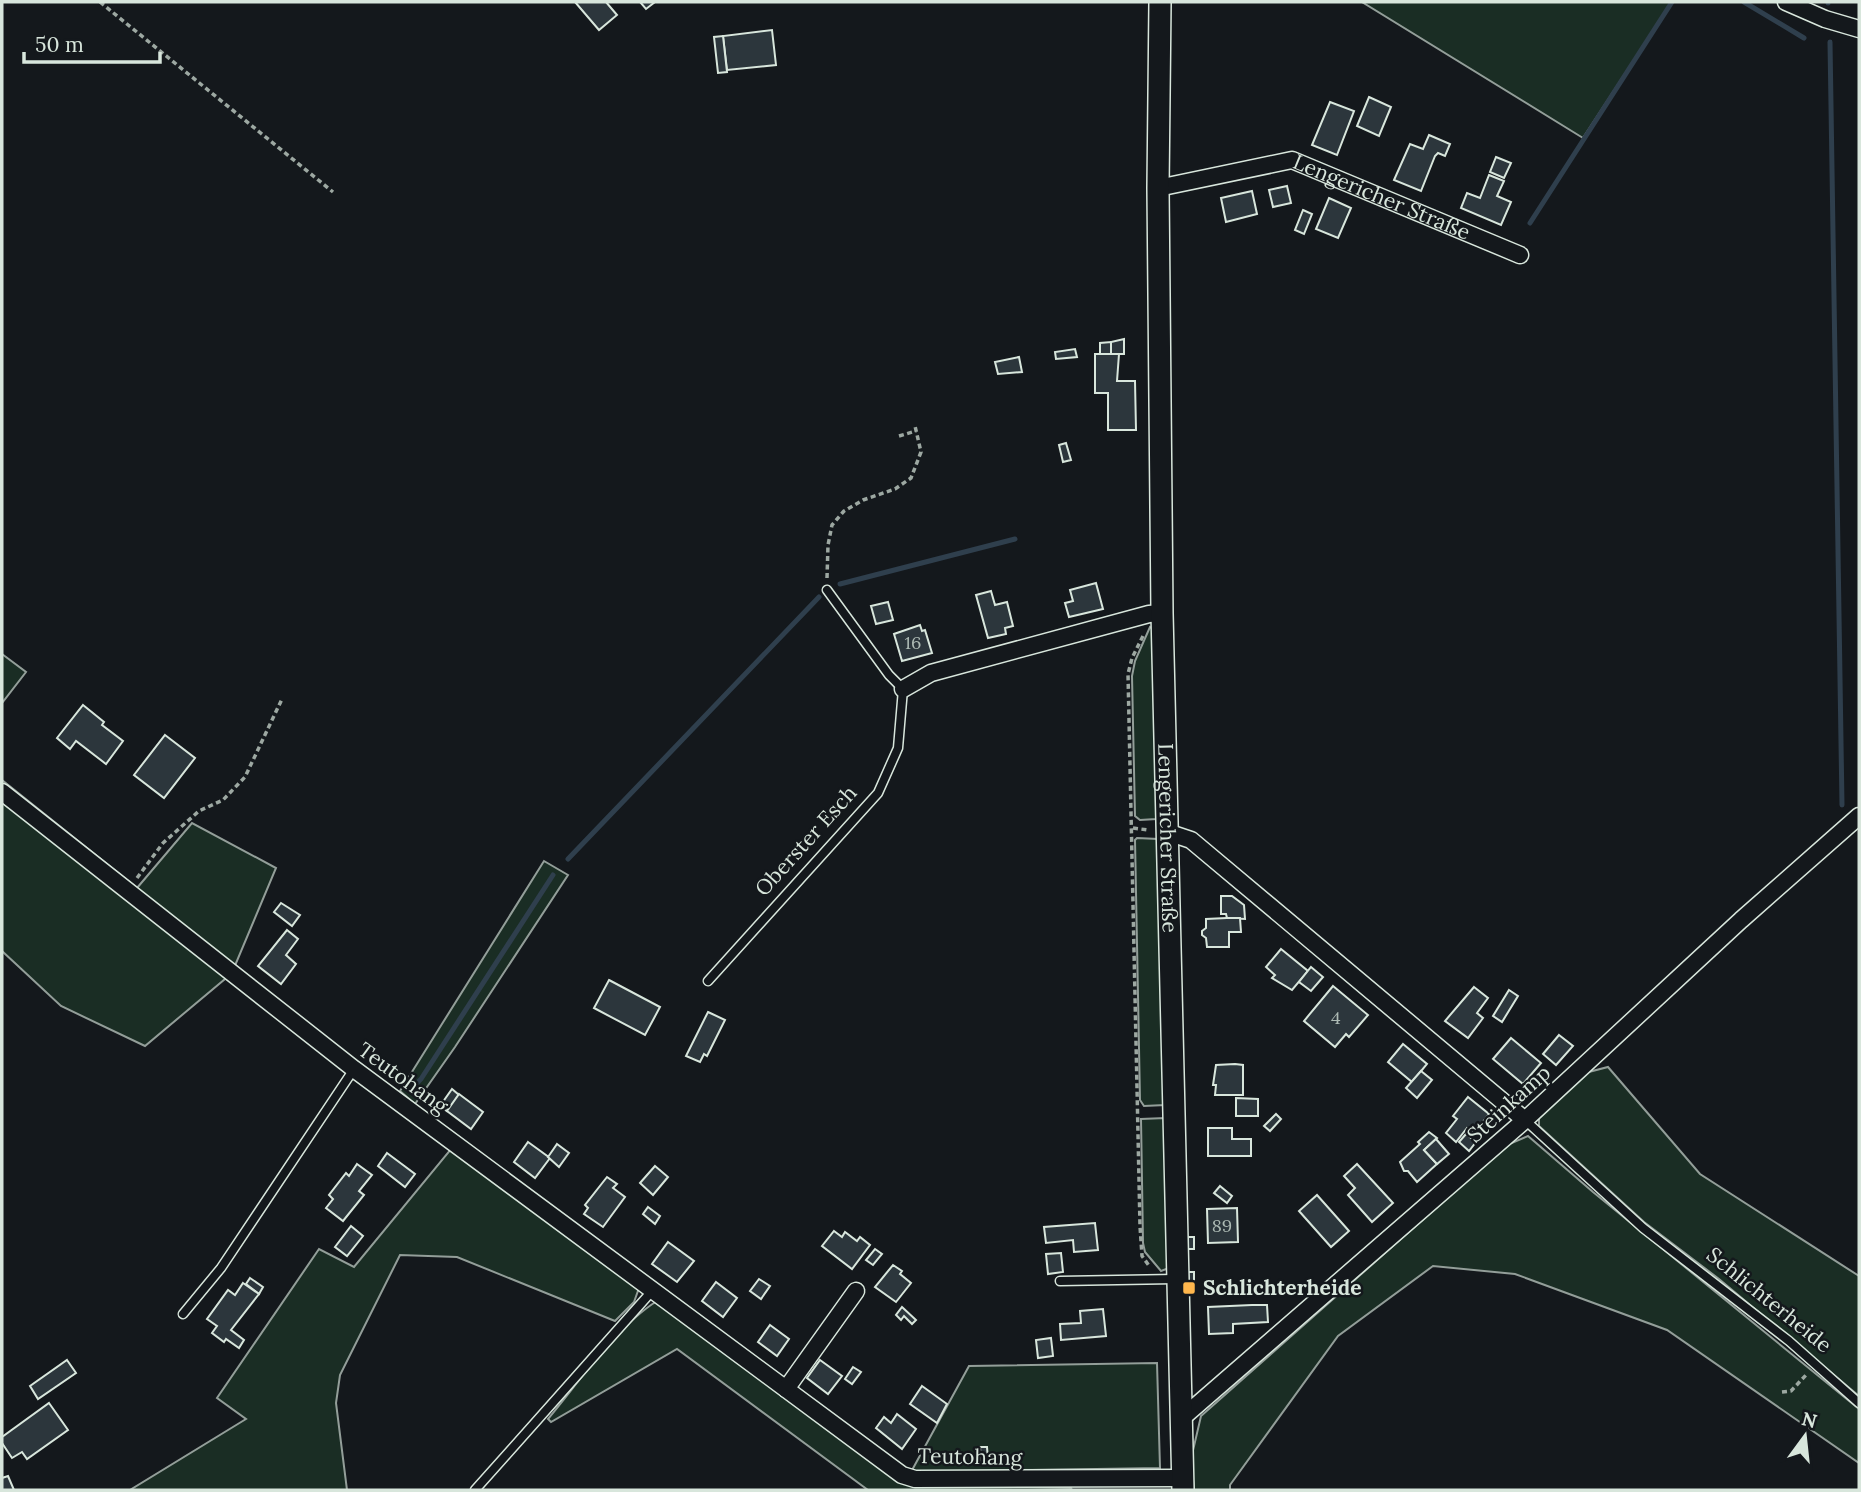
<svg xmlns="http://www.w3.org/2000/svg" width="1861" height="1492" viewBox="0 0 1861 1492" font-family="Lora,serif">
	<style>
		.green { fill: #1a2d24; stroke: #939e99; stroke-width: 2 }
		.lines { fill: none; stroke-linecap: round; stroke-linejoin: round }
		.stream { stroke: #2f3f4d; stroke-width: 5 }
		.building { fill: #2c363c; stroke: #d8e6dc; stroke-width: 2 }
		.service-casing { stroke: #d8e6dc; stroke-width: 11 }
		.minor-casing { stroke: #d8e6dc; stroke-width: 19 }
		.tertiary-casing { stroke: #d8e6dc; stroke-width: 24 }
		.path { stroke: #9da8a2; stroke-width: 3.5; stroke-dasharray: 5 3.5; stroke-linecap: butt }
		.service { stroke: #14181c; stroke-width: 8 }
		.minor { stroke: #14181c; stroke-width: 16 }
		.tertiary { stroke: #14181c; stroke-width: 21 }
		.poi-dot { fill: #ffb74d; stroke: #14181c; stroke-width: 2.5 }
		.labels { text-anchor: middle; stroke-width: 5; stroke-linejoin: round; paint-order: stroke }
		.number-label { font-size: 18px; fill: #adbab4 }
		.street-label { font-size: 21px; fill: #d8e6dc; stroke: #14181c }
		.poi-label { font-size: 21px; font-weight: bold; fill: #d8e6dc; stroke: #14181c; text-anchor: start }
	</style>
	<rect width="100%" height="100%" fill="#14181c"/>
	<g class="green">
		<polygon points="1362,2 1672,2 1583,138"/>
		<polygon points="1150,627 1155,630 1156,819 1140,820 1135,816 1132,676 1135,661"/>
		<polygon points="2,654 26,672 2,703"/>
		<polygon points="2,780 137,888 192,823 276,868 234,968 225,979 145,1046 61,1006 2,951"/>
		<polygon points="1137,838 1158,839 1165,1105 1144,1106 1140,1100 1135,840"/>
		<polygon points="544,861 568,875 455,1047 415,1104 400,1091"/>
		<polygon points="1608,1067 1700,1174 1859,1276 1859,1396 1719,1279 1644,1222 1539,1126 1539,1115 1585,1073"/>
		<polygon points="1165,1118 1169,1268 1161,1271 1145,1252 1143,1243 1141,1119"/>
		<polygon points="1528,1136 1593,1192 1859,1409 1859,1463 1667,1330 1515,1274 1433,1266 1338,1336 1230,1485 1230,1490 1194,1490 1191,1459 1201,1416 1507,1145"/>
		<polygon points="451,1149 639,1288 634,1302 615,1321 457,1257 400,1255 340,1375 336,1403 347,1490 130,1490 246,1419 217,1398 319,1249 354,1267"/>
		<path d="M657 1301 906 1484 1071 1488 1072 1490H868L677 1349 551 1422 548 1419C579 1382 617 1326 657 1301Z"/>
		<polygon points="1157,1363 1160,1468 911,1472 969,1366"/>
	</g>
	<g class="lines">
		<g class="stream">
			<polyline points="1744,2 1804,38"/>
			<polyline points="1828,3 1828,2"/>
			<polyline points="1830,42 1842,805"/>
			<polyline points="1530,223 1672,2"/>
			<polyline points="840,584 1015,539"/>
			<polyline points="568,859 819,597"/>
			<polyline points="415,1085 421,1079 553,875"/>
		</g>
	</g>
	<g class="building">
		<polygon points="575,2 606,2 617,15 599,30"/>
		<polygon points="640,2 655,2 646,9"/>
		<polygon points="772,30 776,65 727,70 723,36"/>
		<polygon points="723,36 727,72 718,73 714,37"/>
		<polygon points="1369,97 1391,107 1379,136 1357,126"/>
		<polygon points="1330,102 1354,111 1337,155 1312,145"/>
		<polygon points="1429,135 1450,144 1445,156 1438,153 1435,156 1421,191 1394,180 1410,144 1423,149"/>
		<polygon points="1496,157 1511,163 1504,178 1490,172"/>
		<polygon points="1489,175 1504,181 1497,196 1511,202 1501,225 1461,208 1467,193 1480,198"/>
		<polygon points="1287,186 1291,203 1273,207 1269,190"/>
		<polygon points="1252,191 1257,214 1226,222 1221,198"/>
		<polygon points="1329,198 1351,208 1338,238 1316,229"/>
		<polygon points="1303,210 1312,214 1304,234 1295,230"/>
		<polygon points="1124,339 1124,354 1111,354 1111,342"/>
		<polygon points="1111,342 1111,354 1100,354 1100,343"/>
		<polygon points="1075,349 1077,357 1056,359 1055,352"/>
		<polygon points="1095,354 1119,354 1117,381 1135,381 1136,430 1108,430 1108,393 1095,393"/>
		<polygon points="1019,357 1022,372 998,374 995,362"/>
		<polygon points="1066,443 1071,460 1063,462 1059,445"/>
		<polygon points="1096,583 1103,609 1069,617 1065,603 1073,601 1070,590"/>
		<polygon points="991,591 995,605 1007,602 1013,626 1005,628 1006,634 988,638 976,595"/>
		<polygon points="888,602 893,620 876,624 871,606"/>
		<polygon points="920,625 922,631 925,630 932,653 902,661 894,634"/>
		<polygon points="83,705 104,722 102,725 123,741 106,764 76,741 70,749 57,738"/>
		<polygon points="165,735 195,758 164,798 134,775"/>
		<polygon points="1221,896 1232,896 1244,905 1245,919 1227,918 1226,914 1221,914"/>
		<polygon points="281,903 300,915 292,926 274,912"/>
		<polygon points="1227,918 1240,918 1241,932 1229,932 1229,947 1207,947 1206,938 1202,935 1202,931 1206,928 1206,919"/>
		<polygon points="287,930 298,939 286,955 296,964 281,984 258,966"/>
		<polygon points="1281,949 1308,971 1292,990 1272,978 1275,975 1266,967"/>
		<polygon points="1311,967 1323,977 1311,991 1299,982"/>
		<polygon points="609,980 660,1007 645,1035 594,1008"/>
		<polygon points="1333,986 1368,1015 1349,1037 1346,1034 1335,1047 1304,1021"/>
		<polygon points="1474,987 1488,998 1477,1013 1483,1018 1468,1038 1445,1021"/>
		<polygon points="1509,990 1518,996 1502,1022 1493,1016"/>
		<polygon points="708,1012 725,1020 707,1056 704,1054 700,1062 686,1056"/>
		<polygon points="1559,1035 1573,1046 1556,1065 1543,1054"/>
		<polygon points="1511,1038 1541,1063 1523,1084 1493,1059"/>
		<polygon points="1403,1044 1427,1064 1412,1082 1388,1062"/>
		<polygon points="1235,1064 1243,1065 1243,1095 1215,1095 1216,1085 1213,1085 1216,1065"/>
		<polygon points="1421,1071 1432,1080 1417,1098 1406,1088"/>
		<polygon points="452,1089 459,1095 447,1111 440,1106"/>
		<polygon points="459,1094 483,1112 471,1129 447,1111"/>
		<polygon points="1468,1097 1489,1114 1474,1133 1467,1128 1456,1142 1446,1133 1457,1119 1453,1116"/>
		<polygon points="1236,1098 1258,1099 1258,1116 1236,1116"/>
		<polygon points="1276,1114 1281,1119 1270,1131 1264,1126"/>
		<polygon points="1208,1128 1232,1128 1232,1139 1251,1139 1251,1156 1208,1156"/>
		<polygon points="1429,1132 1437,1138 1424,1150 1437,1164 1417,1182 1408,1171 1404,1171 1400,1162 1420,1144 1418,1142"/>
		<polygon points="1466,1134 1476,1142 1469,1151 1459,1142"/>
		<polygon points="1436,1139 1449,1154 1437,1164 1424,1150"/>
		<polygon points="528,1142 550,1158 535,1178 514,1162"/>
		<polygon points="557,1144 569,1153 559,1167 548,1157"/>
		<polygon points="387,1153 415,1174 405,1187 378,1166"/>
		<polygon points="357,1164 372,1175 359,1191 364,1195 343,1221 326,1208 333,1199 329,1195 346,1173 349,1176"/>
		<polygon points="1357,1164 1393,1203 1372,1222 1348,1195 1355,1188 1344,1176"/>
		<polygon points="655,1166 668,1177 653,1195 640,1183"/>
		<polygon points="607,1177 617,1184 613,1188 625,1197 603,1227 584,1214 588,1208 585,1205"/>
		<polygon points="1220,1186 1232,1196 1227,1203 1214,1193"/>
		<polygon points="1317,1195 1349,1231 1331,1247 1299,1211"/>
		<polygon points="648,1207 660,1216 655,1224 643,1214"/>
		<polygon points="1237,1208 1238,1242 1208,1243 1207,1209"/>
		<polygon points="1095,1223 1098,1250 1074,1252 1073,1240 1046,1243 1044,1227"/>
		<polygon points="351,1226 363,1236 347,1256 335,1247"/>
		<polygon points="834,1231 842,1237 845,1232 857,1241 860,1237 870,1245 852,1269 822,1246"/>
		<rect x="1188" y="1237" width="6" height="12"/>
		<polygon points="668,1242 694,1261 677,1282 652,1264"/>
		<polygon points="875,1249 882,1254 873,1265 866,1260"/>
		<polygon points="1061,1253 1063,1272 1048,1274 1046,1254"/>
		<polygon points="893,1265 902,1271 900,1274 911,1283 896,1302 875,1287"/>
		<polygon points="1188,1272 1194,1272 1194,1283 1189,1283"/>
		<polygon points="250,1278 263,1287 259,1294 246,1284"/>
		<polygon points="759,1279 770,1286 761,1299 750,1291"/>
		<polygon points="716,1282 737,1298 723,1317 702,1301"/>
		<polygon points="243,1283 259,1294 231,1330 244,1340 239,1348 226,1339 224,1342 212,1333 217,1326 207,1319 228,1290 235,1295"/>
		<polygon points="1252,1305 1267,1305 1268,1322 1233,1324 1233,1333 1209,1334 1208,1307"/>
		<polygon points="902,1307 916,1320 912,1324 904,1316 901,1320 896,1315"/>
		<polygon points="1103,1309 1106,1336 1061,1340 1060,1324 1081,1323 1080,1311"/>
		<polygon points="770,1325 789,1339 777,1356 758,1342"/>
		<polygon points="1051,1338 1053,1356 1038,1358 1036,1340"/>
		<polygon points="67,1360 76,1373 38,1399 30,1386"/>
		<polygon points="820,1360 842,1376 828,1394 807,1378"/>
		<polygon points="853,1367 861,1372 852,1384 845,1379"/>
		<polygon points="922,1386 947,1404 937,1423 910,1404"/>
		<polygon points="49,1403 68,1430 27,1459 22,1452 12,1458 2,1443 2,1437"/>
		<polygon points="897,1414 916,1429 902,1449 876,1428 884,1417 891,1423"/>
		<polygon points="980,1447 987,1447 988,1461 981,1462"/>
		<polygon points="8,1476 14,1490 2,1490 2,1478"/>
	</g>
	<g class="lines">
		<defs>
			<g id="service">
				<polyline points="708,981 878,793 898,748 903,689 889,675 827,590"/>
				<polyline points="1525,1120 1643,1228 1789,1341 1859,1403"/>
				<polyline points="1060,1281 1175,1279"/>
				<polyline points="183,1314 221,1268 354,1069"/>
				<polyline points="475,1490 653,1290"/>
			</g>
			<g id="minor">
				<polyline points="1786,2 1825,19 1859,29"/>
				<path id="s1" d="M1158 188 1292 160 1520 255"/>
				<polyline points="903,689 931,673 1149,614 1162,613"/>
				<polyline points="2,792 354,1069 902,1475 915,1479 1182,1478"/>
				<polyline points="1167,832 1191,840 1525,1120"/>
				<polyline points="786,1389 856,1291"/>
				<polyline points="1182,1418 1525,1120 1741,920 1859,816"/>
			</g>
			<g id="tertiary">
				<path id="s2" d="M1160 2 1158 188 1162 613 1183 1490"/>
			</g>
		</defs>
		<use href="#service" class="service-casing"/>
		<use href="#minor" class="minor-casing"/>
		<use href="#tertiary" class="tertiary-casing"/>
		<g class="path">
			<polyline points="100,2 333,192"/>
			<polyline points="899,436 916,431"/>
			<polyline points="827,578 828,545 832,525 844,511 863,500 895,489 911,478 921,452 915,426"/>
			<polyline points="1143,636 1132,658 1128,674 1140,1226 1142,1256 1150,1267"/>
			<polyline points="1133,828 1148,830"/>
			<polyline points="137,878 163,843 199,811 223,800 245,777 282,699"/>
			<polyline points="1782,1392 1791,1391 1807,1374"/>
		</g>
		<use href="#service" class="service"/>
		<use href="#minor" class="minor"/>
		<use href="#tertiary" class="tertiary"/>
	</g>
	<rect class="poi-dot" x="1182" y="1281" width="14" height="14" rx="3.5"/>
	<g class="labels">
		<g class="number-label">
			<text x="913" y="649">16</text>
			<text x="1336" y="1024">4</text>
			<text x="1222" y="1232">89</text>
		</g>
		<g class="street-label">
			<text dy="7" stroke="none"><textPath href="#s1" startOffset="234">Lengericher Straße</textPath></text>
			<text dy="7" stroke="none"><textPath href="#s2" startOffset="836">Lengericher Straße</textPath></text>
			<text transform="translate(806 841) rotate(-48)" y="7">Oberster Esch</text>
			<text transform="translate(403 1078) rotate(36)" y="7">Teutohang</text>
			<text transform="translate(1509 1104) rotate(-42)" y="7">Steinkamp</text>
			<text transform="translate(1769 1300) rotate(39)" y="7">Schlichterheide</text>
			<text transform="translate(970 1457) rotate(1)" y="7">Teutohang</text>
		</g>
		<g class="poi-label">
			<text x="1203" y="1295">Schlichterheide</text>
		</g>
	</g>
	<rect width="1861" height="1492" fill="none" stroke="#d8e6dc" stroke-width="7"/>
	<g transform="translate(1805 1436) rotate(15)" stroke="#14181c" stroke-width="5" paint-order="stroke">
	<path d="M0-5L12 26L0 18L-12 26Z" fill="#d8e6dc"/>
	<text y="-10" font-size="19" font-weight="bold" text-anchor="middle" fill="#d8e6dc">N</text>
	</g>
	<path d="M24 52v10h136v-10" fill="none" stroke="#d8e6dc" stroke-width="3.5"/>
	<text x="35" y="52" font-size="21" fill="#d8e6dc" stroke="#14181c" stroke-width="5" paint-order="stroke">50 m</text>
</svg>
